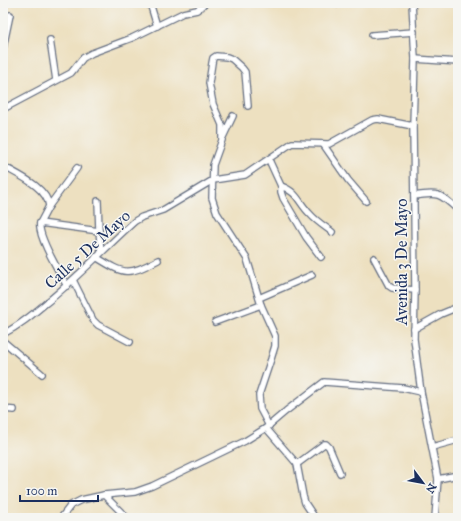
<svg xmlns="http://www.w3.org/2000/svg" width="461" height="521" viewBox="0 0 461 521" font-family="'IM FELL Great Primer',serif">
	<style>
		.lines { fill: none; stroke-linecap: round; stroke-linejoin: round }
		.minor-casing { stroke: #646d80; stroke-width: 8 }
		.minor { stroke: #fff; stroke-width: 5.5 }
		.labels { text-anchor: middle; stroke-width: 3; stroke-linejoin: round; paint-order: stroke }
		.street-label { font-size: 16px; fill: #1b2f5e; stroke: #f6f6f2 }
	</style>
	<rect width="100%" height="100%" fill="#f6f6f2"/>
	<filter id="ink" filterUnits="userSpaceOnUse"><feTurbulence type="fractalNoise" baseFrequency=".025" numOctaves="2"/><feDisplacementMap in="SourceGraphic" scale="8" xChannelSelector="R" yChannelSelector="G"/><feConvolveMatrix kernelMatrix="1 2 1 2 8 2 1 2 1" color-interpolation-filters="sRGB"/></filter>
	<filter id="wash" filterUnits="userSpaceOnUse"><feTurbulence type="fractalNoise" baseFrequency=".012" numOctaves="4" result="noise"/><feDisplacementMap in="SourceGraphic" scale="16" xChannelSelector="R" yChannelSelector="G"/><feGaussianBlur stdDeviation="0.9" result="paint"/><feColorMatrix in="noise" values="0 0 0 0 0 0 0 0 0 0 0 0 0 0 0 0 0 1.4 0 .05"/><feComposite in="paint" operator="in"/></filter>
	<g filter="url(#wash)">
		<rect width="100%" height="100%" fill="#ede0c0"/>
	</g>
	<g filter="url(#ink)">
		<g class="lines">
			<defs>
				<g id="minor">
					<polyline points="150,3 157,26"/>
					<polyline points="335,3 337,4"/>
					<polyline points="412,3 415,59 413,126 415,290 414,339 421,392 438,479 435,518"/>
					<polyline points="372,35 414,32"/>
					<polyline points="50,40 56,80"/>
					<polyline points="3,48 10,15"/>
					<polyline points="415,59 458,62"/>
					<polyline points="248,106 245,72 242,68 232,59 227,57 216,56 213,58 212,63 209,83 213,104 222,125 222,140 213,165 212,198 217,213 247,259 261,305 275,336 275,346 271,359 259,395 260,409 269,426"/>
					<polyline points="3,109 71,73 83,58 92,53 132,38 183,13 197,10 205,3"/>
					<polyline points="223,137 233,116"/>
					<polyline points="323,144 348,180 366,201"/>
					<polyline points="269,160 281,186 281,192 283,198 306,237 321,257"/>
					<path d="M3 166C18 175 47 187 49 206"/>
					<path d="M281 186C298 192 298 202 310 214 316 221 324 226 332 232"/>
					<path d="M414 196C438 192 440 193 458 210"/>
					<polyline points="98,201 99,231 101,252"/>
					<polyline points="40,223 49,206 77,168"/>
					<path d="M96 257C125 275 127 276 158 260"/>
					<polyline points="374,258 389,286 392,288 415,290"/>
					<polyline points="73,280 93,320 98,325 130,342"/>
					<path d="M67 286C60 273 37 236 40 223L99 231"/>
					<polyline points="259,298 312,275"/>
					<polyline points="215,322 261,305"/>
					<polyline points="414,329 441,314 458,307"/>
					<path d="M3 334C19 326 32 315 45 304 77 278 105 248 135 221L142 217 163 210 213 180 245 175 292 143 329 144 372 120 378 119 413 126"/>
					<polyline points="3,341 42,374"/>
					<polyline points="3,409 14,410"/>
					<polyline points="266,428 297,464 303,496 305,503 315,518"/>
					<polyline points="432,447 458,440"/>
					<polyline points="297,464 324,444 326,444 329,447 340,473"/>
					<polyline points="438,479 458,475"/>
					<polyline points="104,495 127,518"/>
					<polyline points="61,518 71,505 81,500 104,495 135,492 152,486 245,441 266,428 286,411 324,382 403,388 421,392"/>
				</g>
			</defs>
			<use href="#minor" class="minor-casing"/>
			<use href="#minor" class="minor"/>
		</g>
	</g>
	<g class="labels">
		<g class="street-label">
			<text transform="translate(87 249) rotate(-42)" y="6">Calle 5 De Mayo</text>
			<text transform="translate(401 262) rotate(-90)" y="6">Avenida 3 De Mayo</text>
		</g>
	</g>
	<rect width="461" height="521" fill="none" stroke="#f6f6f2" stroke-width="16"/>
	<g transform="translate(423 483) rotate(122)" stroke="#f6f6f2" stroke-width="3" paint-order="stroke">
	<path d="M0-3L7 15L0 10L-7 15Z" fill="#1b2f5e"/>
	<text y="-6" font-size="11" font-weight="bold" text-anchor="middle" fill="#1b2f5e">N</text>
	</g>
	<path d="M20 495v6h78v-6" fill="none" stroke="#1b2f5e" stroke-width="2"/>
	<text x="26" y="495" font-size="12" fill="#1b2f5e" stroke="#f6f6f2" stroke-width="3" paint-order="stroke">100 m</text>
</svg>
